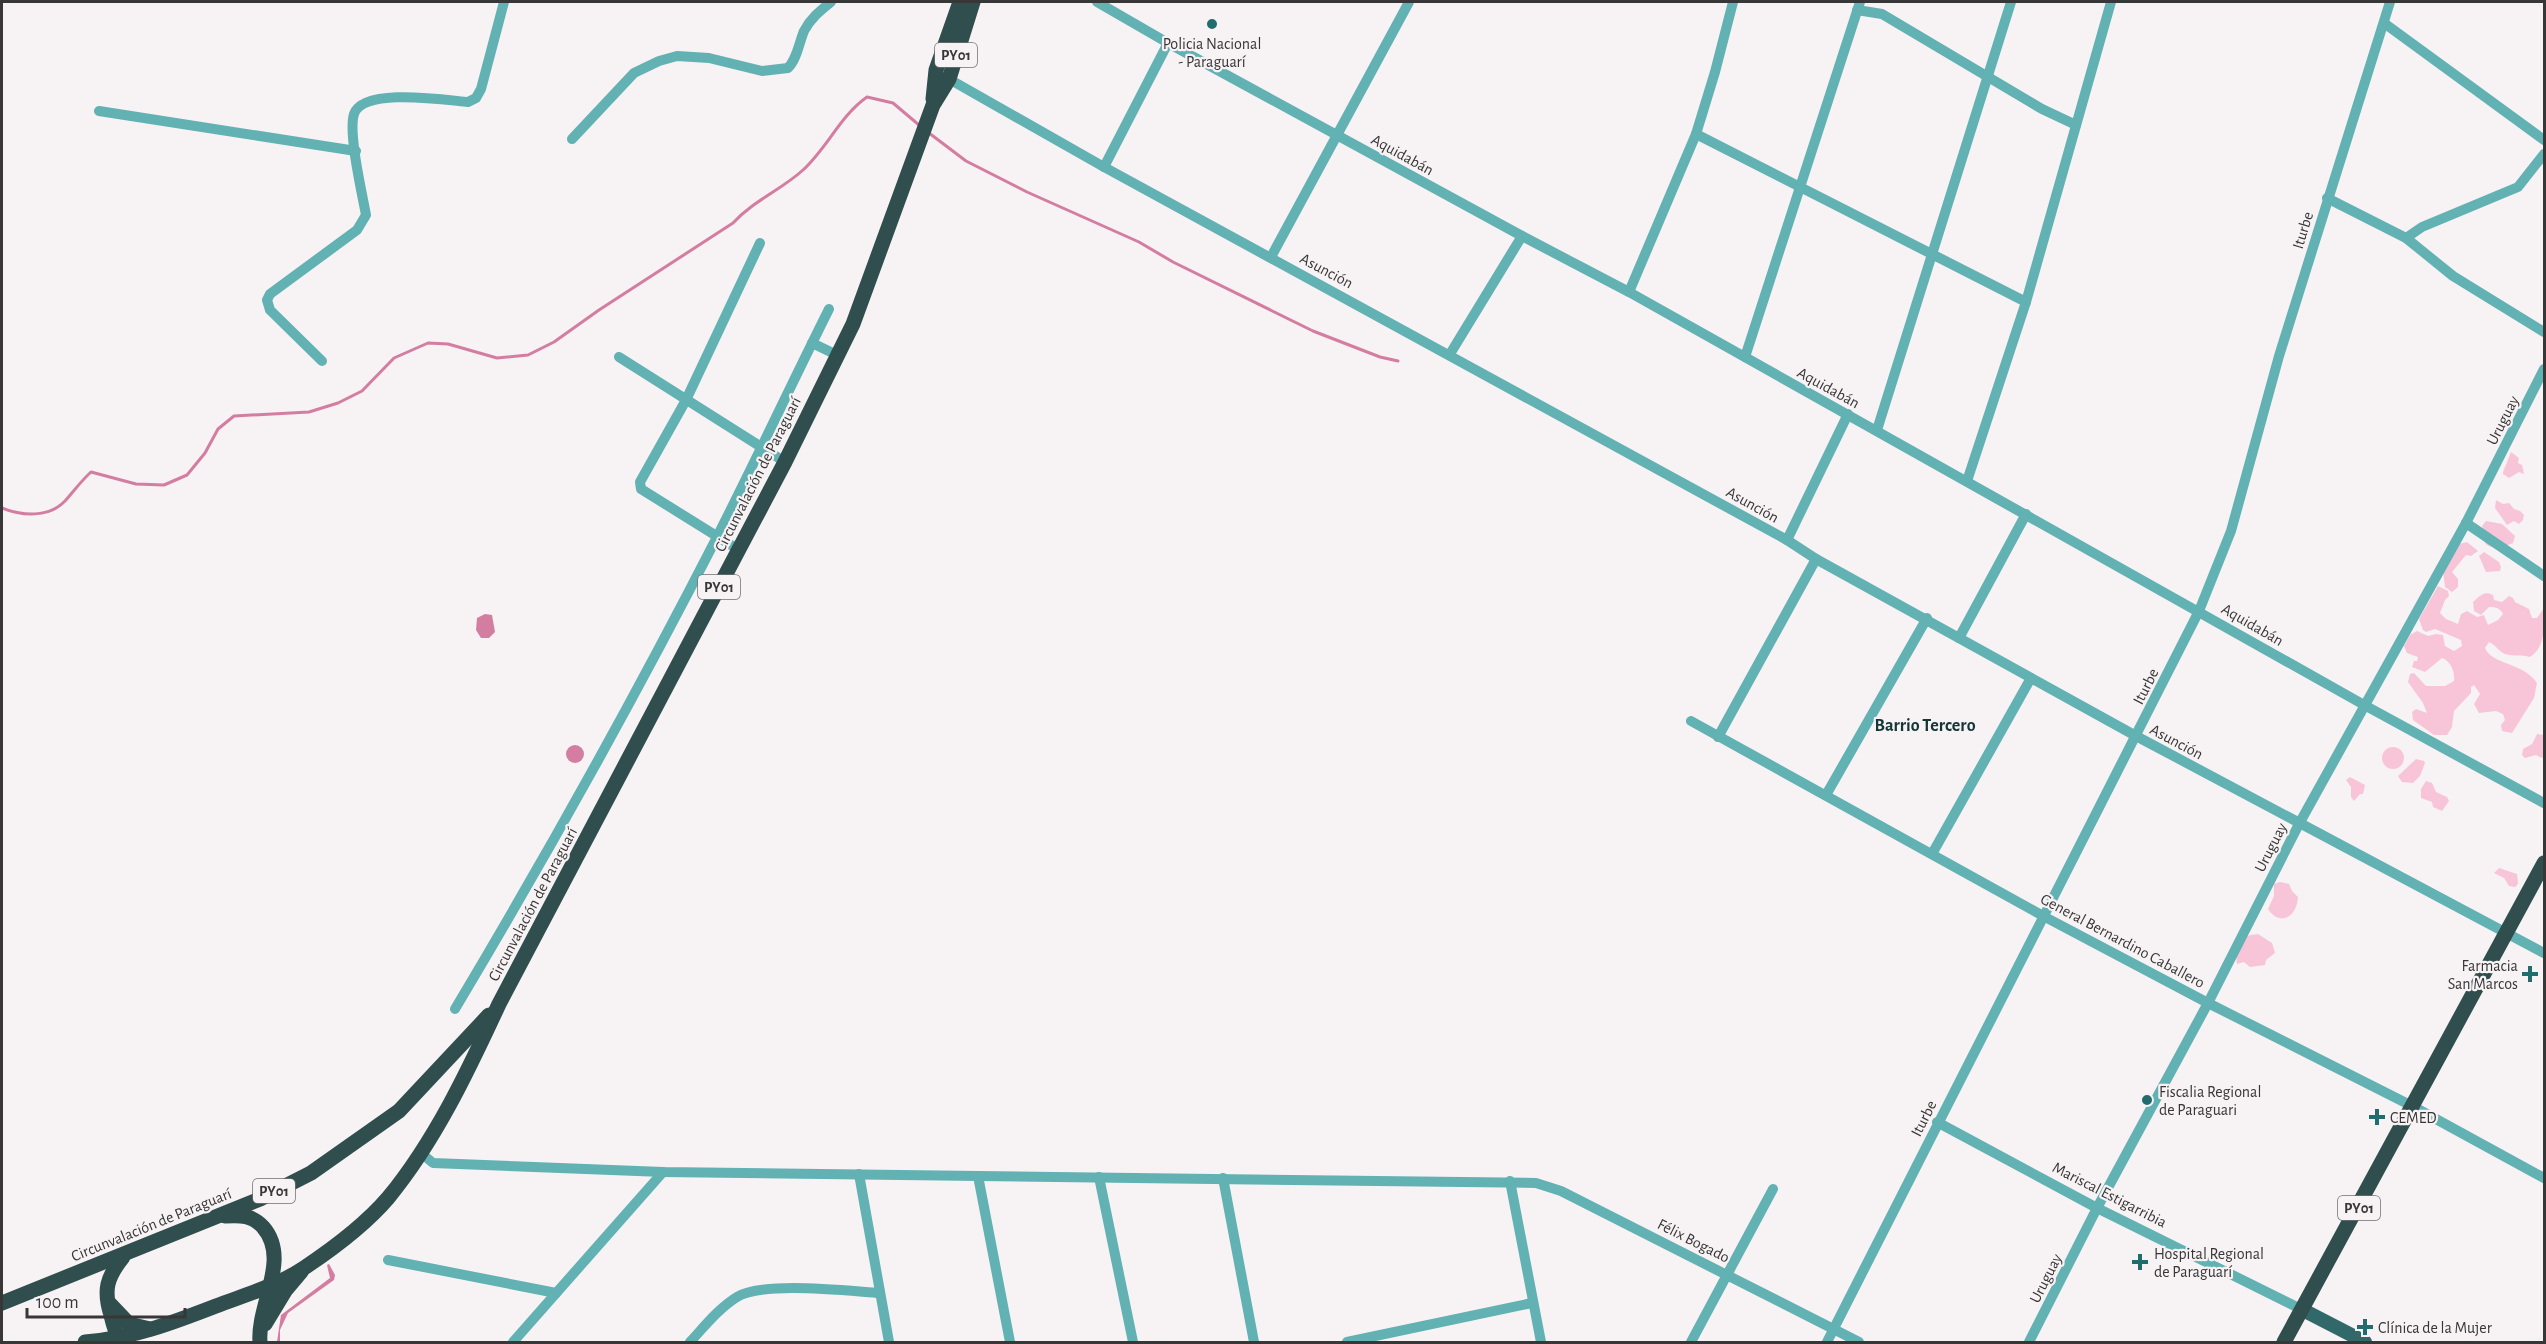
<svg xmlns="http://www.w3.org/2000/svg" width="2546" height="1344" viewBox="0 0 2546 1344" font-family="'Alegreya Sans',sans-serif">
	<style>
		.green { fill: #f8c5d8 }
		.water { fill: #d37da0 }
		.lines { fill: none; stroke-linecap: round; stroke-linejoin: round }
		.stream { stroke: #d37da0; stroke-width: 3 }
		.minor { stroke: #62b1b3; stroke-width: 10 }
		.major { stroke: #31696a; stroke-width: 14 }
		.highway { stroke: #304e4e; stroke-width: 15 }
		.poi-dot { fill: #216d6e; stroke: #f7f2f4; stroke-width: 2 }
		.labels { text-anchor: middle; stroke-width: 4.5; stroke-linejoin: round; paint-order: stroke }
		.shield { fill: #f7f2f4; stroke: #716f70; stroke-width: 1.5 }
		.shield-label { font-size: 15px; font-weight: bold; fill: #383737 }
		.poi-label { font-size: 16px; fill: #383737; stroke: #f7f2f4; text-anchor: start }
		.street-label { font-size: 16px; fill: #383737; stroke: #f7f2f4 }
		.neighbourhood-label { font-size: 18px; font-weight: bold; fill: #133636; stroke: #f7f2f4 }
	</style>
	<rect width="100%" height="100%" fill="#f7f2f4"/>
	<g class="green">
		<polygon points="2511,452 2519,458 2518,463 2522,465 2524,474 2519,472 2509,478 2503,474 2503,472"/>
		<polygon points="2496,500 2503,504 2509,503 2514,509 2520,511 2524,515 2523,520 2519,524 2514,521 2507,525 2495,508"/>
		<path d="M2486 521 2502 524 2515 536 2513 543C2506 546 2489 552 2484 541 2483 537 2484 531 2482 526Z"/>
		<polygon points="2467,542 2478,551 2471,556 2466,555 2452,572 2458,579 2458,587 2452,592 2445,587 2443,571 2459,544"/>
		<polygon points="2484,552 2499,562 2501,567 2500,571 2486,572 2479,556"/>
		<path d="M2438 586 2448 591 2449 596 2445 600 2440 613 2446 619 2458 624 2461 614 2467 611 2477 617 2484 615 2488 625 2498 620 2503 614C2500 608 2496 607 2489 607L2481 615 2474 611 2473 602C2480 596 2484 590 2493 595L2494 600 2502 602 2509 596 2513 598 2515 602 2529 609 2532 618H2537L2544 608C2544 626 2546 647 2530 657 2521 654 2514 657 2505 654 2498 651 2496 645 2489 642L2485 648C2492 665 2523 662 2537 683L2534 698 2512 733 2502 731 2501 725 2505 720 2503 714 2496 711 2479 713 2474 704 2480 694 2474 685 2471 687V693L2454 711 2452 727 2447 735H2434L2413 720 2412 712 2416 709 2427 713 2423 703 2408 682 2410 674 2414 673 2426 686H2445L2454 681C2455 672 2451 661 2442 658L2425 672 2412 667 2414 661H2417L2418 657 2407 653 2404 646 2410 635 2417 631 2428 636 2436 634 2443 635 2445 646 2454 651 2462 646 2461 640 2435 629 2426 632 2423 630 2419 619Z"/>
		<polygon points="2537,734 2544,735 2544,756 2542,758 2536,755 2525,758 2522,755 2523,749 2532,744"/>
		<circle cx="2393" cy="758" r="11"/>
		<polygon points="2416,759 2424,761 2425,763 2420,776 2413,783 2402,782 2398,776"/>
		<polygon points="2350,777 2365,785 2363,794 2360,794 2354,801 2351,797 2351,787 2346,780"/>
		<polygon points="2426,781 2432,783 2436,792 2447,797 2449,801 2442,811 2433,807 2432,802 2421,798 2421,789"/>
		<polygon points="2499,868 2517,874 2518,884 2515,887 2509,886 2504,878 2494,873"/>
		<path d="M2280 882 2289 884 2292 891 2298 897C2297 917 2280 927 2268 909L2274 896V884Z"/>
		<path d="M2258 934 2272 943 2275 953 2266 960 2265 965 2250 967 2244 962 2237 964C2235 955 2239 940 2248 936 2251 934 2255 935 2258 934Z"/>
	</g>
	<g class="water">
		<polygon points="485,614 492,615 495,632 489,638 481,638 476,630 477,618"/>
		<circle cx="575" cy="754" r="9"/>
		<polygon points="329,1264 335,1275 334,1280 288,1313 280,1330 280,1342 277,1342 281,1315 330,1278 327,1265"/>
	</g>
	<g class="lines">
		<g class="stream">
			<polyline points="929,133 966,161 1027,192 1139,242 1173,262 1313,331 1380,357 1398,361"/>
			<path d="M2 508C22 516 49 518 65 501 74 491 81 481 91 472L136 484 164 485 187 475 205 453 218 429 234 416 309 412 338 403 362 391 394 358 428 343 448 344 497 358 528 355 554 342 599 310 733 223C753 201 781 190 803 170 827 148 841 115 867 97L893 103 919 125"/>
		</g>
		<g class="minor">
			<polyline points="1097,2 1168,43 1522,236 1629,292 2366,706 2544,803"/>
			<polyline points="1857,10 1882,14 2042,109 2076,125"/>
			<polyline points="2384,23 2544,140"/>
			<polyline points="949,79 1104,167 1787,540 1816,559 2136,736 2544,953"/>
			<polyline points="99,111 356,151"/>
			<polyline points="1696,134 2026,302"/>
			<path d="M572 139 634 73 659 61 677 56 709 58 762 71 788 68C797 59 799 43 804 31 811 18 820 11 831 2"/>
			<polyline points="1104,167 1168,43"/>
			<polyline points="2327,198 2406,238 2453,276 2544,332"/>
			<polyline points="2406,238 2422,227 2518,187 2544,154"/>
			<polyline points="1271,257 1409,2"/>
			<polyline points="1629,292 1696,134 1715,72 1733,2"/>
			<polyline points="812,343 837,355"/>
			<polyline points="1450,354 1522,236"/>
			<polyline points="619,357 785,462"/>
			<polyline points="1745,357 1860,2"/>
			<path d="M322 361 270 310 267 300 270 294 357 230 366 215C362 193 348 133 354 114 363 87 445 100 468 102L476 98 481 89 504 2"/>
			<polyline points="1877,430 2011,2"/>
			<polyline points="1967,481 2026,302 2111,2"/>
			<polyline points="2466,523 2544,576"/>
			<polyline points="1787,540 1848,414"/>
			<polyline points="739,550 641,489 640,482 686,400 760,243"/>
			<polyline points="1959,638 2026,514"/>
			<polyline points="1691,721 2045,917 2208,1003 2414,1107 2544,1178"/>
			<polyline points="1718,737 1816,559"/>
			<polyline points="1826,795 1927,618"/>
			<polyline points="1932,854 2031,678"/>
			<path d="M455 1009C547 855 635 697 717 537 755 462 791 385 829 309"/>
			<polyline points="1937,1122 2097,1208 2303,1310"/>
			<polyline points="421,1153 433,1163 663,1172 1536,1183 1561,1191 1859,1342"/>
			<polyline points="859,1174 889,1342"/>
			<polyline points="978,1176 1010,1342"/>
			<polyline points="1099,1177 1133,1342"/>
			<polyline points="1223,1178 1254,1342"/>
			<polyline points="1510,1181 1541,1342"/>
			<polyline points="388,1260 556,1293"/>
			<polyline points="513,1342 663,1172"/>
			<path d="M690 1342C704 1327 719 1308 737 1297 762 1281 848 1291 880 1293"/>
			<polyline points="1347,1342 1532,1303"/>
			<polyline points="1691,1342 1773,1189"/>
			<polyline points="1827,1342 2199,611 2231,531 2279,356 2390,2"/>
			<polyline points="2029,1342 2097,1208 2208,1003 2299,824 2466,523 2544,369"/>
		</g>
		<polyline class="major" points="2303,1310 2365,1342"/>
		<g class="highway">
			<polyline points="933,99 936,70 960,2"/>
			<path d="M225 1216C241 1215 252 1215 263 1227 291 1259 257 1305 260 1342"/>
			<polyline points="2,1303 260,1199 311,1173 399,1111 489,1015"/>
			<polyline points="109,1303 129,1324 150,1329"/>
			<polyline points="265,1324 285,1291 301,1272"/>
			<path d="M85 1342C133 1338 172 1323 216 1306 245 1295 279 1285 304 1268 334 1248 364 1226 388 1198 435 1141 468 1071 499 1004L785 462 853 324 933 105 949 79 973 2"/>
			<path d="M121 1342C116 1334 113 1324 111 1315 103 1290 107 1277 123 1257"/>
			<polyline points="2284,1342 2544,863"/>
		</g>
	</g>
	<g class="poi-dot">
		<circle cx="1212" cy="24" r="6"/>
		<path d="M2527 965h6v6h6v6h-6v6h-6v-6h-6v-6h6z"/>
		<circle cx="2147" cy="1100" r="6"/>
		<path d="M2374 1108h6v6h6v6h-6v6h-6v-6h-6v-6h6z"/>
		<path d="M2137 1253h6v6h6v6h-6v6h-6v-6h-6v-6h6z"/>
		<path d="M2362 1318h6v6h6v6h-6v6h-6v-6h-6v-6h6z"/>
	</g>
	<g class="labels">
		<g class="shield">
			<rect x="935" y="43" width="42" height="24" rx="4.5"/>
			<rect x="698" y="575" width="42" height="24" rx="4.5"/>
			<rect x="253" y="1179" width="42" height="24" rx="4.5"/>
			<rect x="2338" y="1196" width="42" height="24" rx="4.5"/>
		</g>
		<g class="shield-label">
			<text x="956" y="60">PY01</text>
			<text x="719" y="592">PY01</text>
			<text x="274" y="1196">PY01</text>
			<text x="2359" y="1213">PY01</text>
		</g>
		<g class="poi-label">
			<text x="1212" y="49" text-anchor="middle">Policia Nacional<tspan x="1212" dy="18">- Paraguarí</tspan></text>
			<text x="2518" y="971" text-anchor="end">Farmacia<tspan x="2518" dy="18">San Marcos</tspan></text>
			<text x="2159" y="1097">Fiscalia Regional<tspan x="2159" dy="18">de Paraguari</tspan></text>
			<text x="2390" y="1123">CEMED</text>
			<text x="2154" y="1259">Hospital Regional<tspan x="2154" dy="18">de Paraguarí</tspan></text>
			<text x="2378" y="1333">Clínica de la Mujer</text>
		</g>
		<g class="street-label">
			<text transform="translate(1403 154) rotate(29)" y="6">Aquidabán</text>
			<text transform="translate(2302 230) rotate(-73)" y="6">Iturbe</text>
			<text transform="translate(1327 270) rotate(28)" y="6">Asunción</text>
			<text transform="translate(1829 387) rotate(29)" y="6">Aquidabán</text>
			<text transform="translate(2502 420) rotate(-63)" y="6">Uruguay</text>
			<text transform="translate(757 474) rotate(-63)" y="6">Circunvalación de Paraguarí</text>
			<text transform="translate(1753 504) rotate(29)" y="6">Asunción</text>
			<text transform="translate(2253 624) rotate(30)" y="6">Aquidabán</text>
			<text transform="translate(2145 686) rotate(-63)" y="6">Iturbe</text>
			<text transform="translate(2177 741) rotate(28)" y="6">Asunción</text>
			<text transform="translate(2270 847) rotate(-63)" y="6">Uruguay</text>
			<text transform="translate(532 904) rotate(-62)" y="6">Circunvalación de Paraguarí</text>
			<text transform="translate(2123 940) rotate(28)" y="6">General Bernardino Caballero</text>
			<text transform="translate(1923 1118) rotate(-63)" y="6">Iturbe</text>
			<text transform="translate(2110 1194) rotate(27)" y="6">Mariscal Estigarribia</text>
			<text transform="translate(151 1224) rotate(-22)" y="6">Circunvalación de Paraguarí</text>
			<text transform="translate(1694 1240) rotate(27)" y="6">Félix Bogado</text>
			<text transform="translate(2045 1278) rotate(-63)" y="6">Uruguay</text>
		</g>
		<g class="neighbourhood-label">
			<text x="1925" y="731">Barrio Tercero</text>
		</g>
	</g>
	<rect width="2546" height="1344" fill="none" stroke="#383737" stroke-width="6"/>
	<path d="M27 1308v9h158v-9" fill="none" stroke="#383737" stroke-width="3"/>
	<text x="36" y="1308" font-size="18" fill="#383737" stroke="#f7f2f4" stroke-width="4.5" paint-order="stroke">100 m</text>
</svg>
